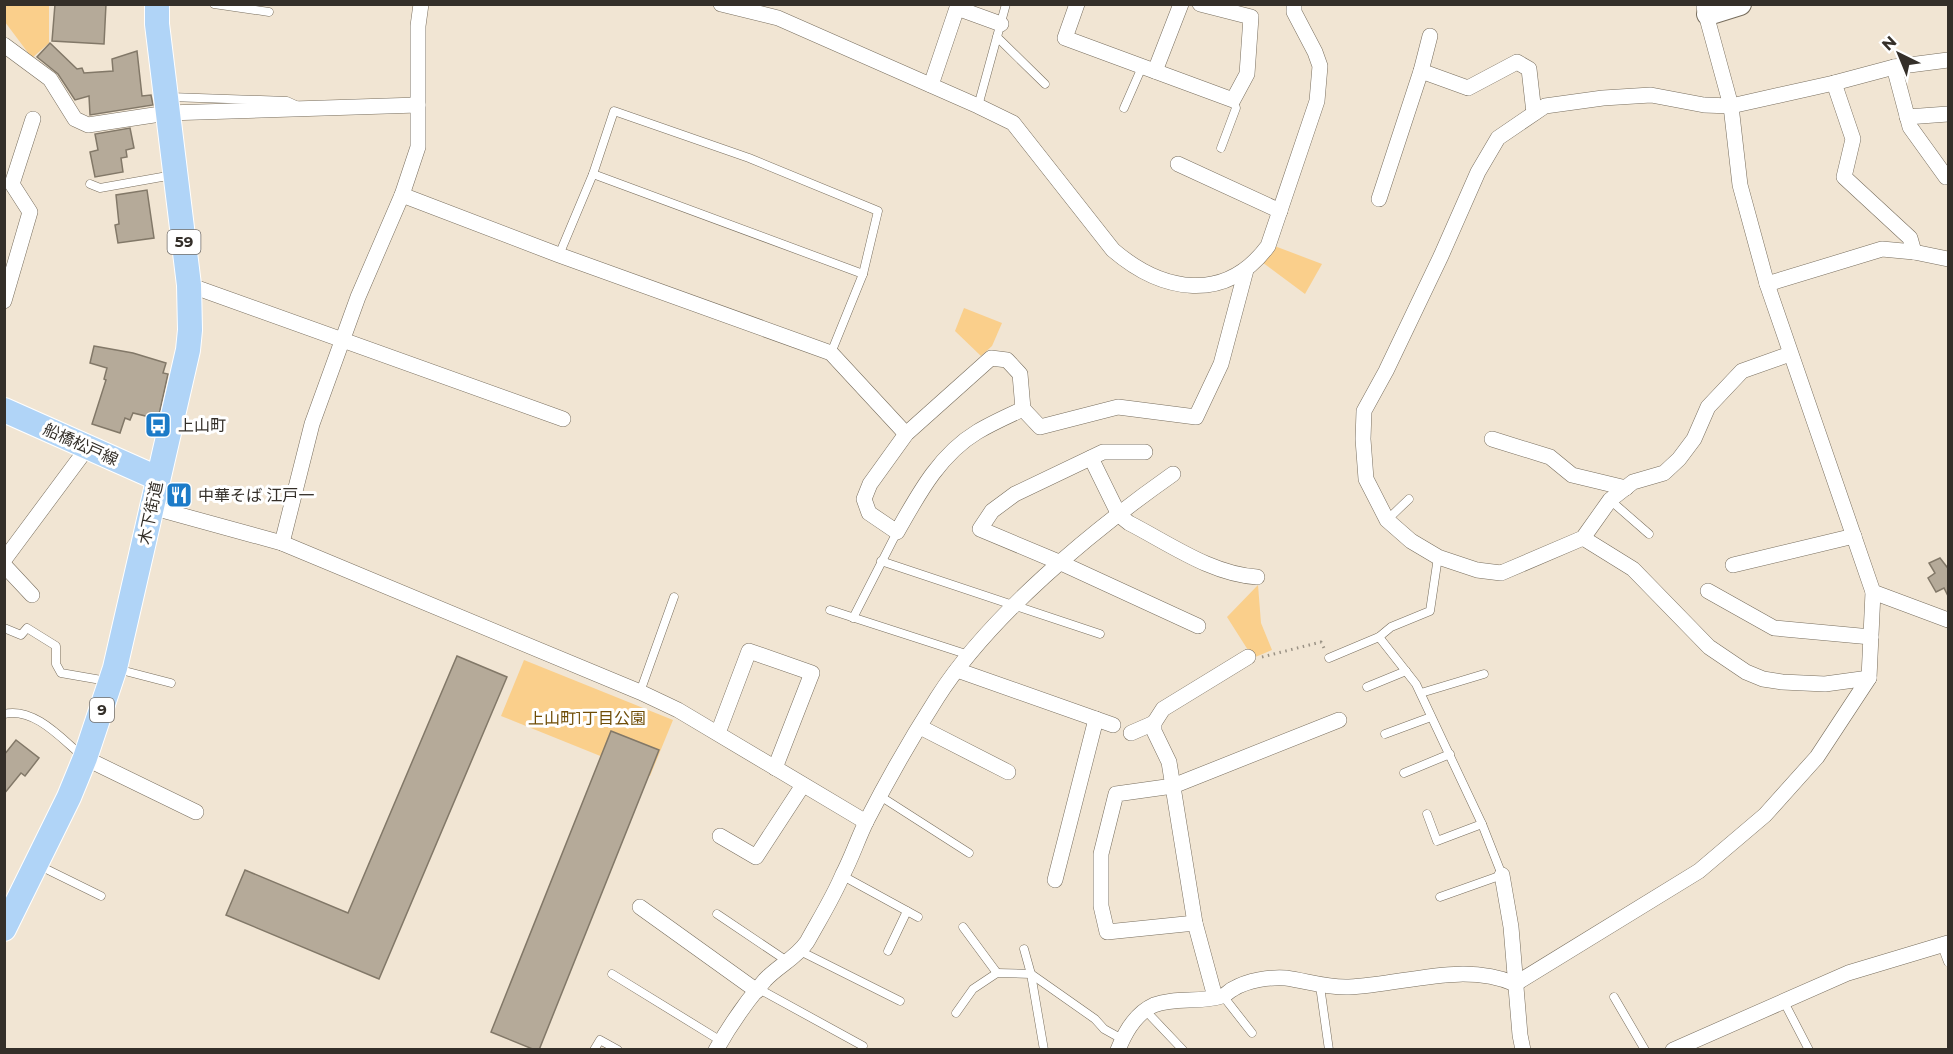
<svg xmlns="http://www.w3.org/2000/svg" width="1953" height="1054" viewBox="0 0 1953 1054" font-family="Montserrat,'Noto Sans JP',sans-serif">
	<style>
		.green { fill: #facf8b }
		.building { fill: #b5aa99; stroke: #827868; stroke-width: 1.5 }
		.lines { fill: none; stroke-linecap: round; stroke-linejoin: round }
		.lane-casing { stroke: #786e5e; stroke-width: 9 }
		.street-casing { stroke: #786e5e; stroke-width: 16 }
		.secondary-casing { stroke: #786e5e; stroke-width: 24 }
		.primary-casing { stroke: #fff; stroke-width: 26 }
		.path { stroke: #9a9285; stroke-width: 3; stroke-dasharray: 1.5 4.5; stroke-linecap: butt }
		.lane { stroke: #fff; stroke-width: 8 }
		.street { stroke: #fff; stroke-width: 15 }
		.secondary { stroke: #fff; stroke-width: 22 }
		.primary { stroke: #b0d4f7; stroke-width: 24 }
		.labels { text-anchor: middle; stroke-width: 6; stroke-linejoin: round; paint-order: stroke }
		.shield { fill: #fff; stroke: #716d69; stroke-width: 1.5 }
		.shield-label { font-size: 15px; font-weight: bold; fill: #342f29 }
		.poi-label { font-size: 16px; fill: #342f29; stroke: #fff; text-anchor: start }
		.street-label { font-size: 16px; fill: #342f29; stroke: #fff }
		.park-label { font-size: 16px; fill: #6f4d07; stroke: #fff }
	</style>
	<rect width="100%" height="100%" fill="#f1e5d3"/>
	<g class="green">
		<polygon points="5,5 49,5 49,43 32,58 5,22"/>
		<polygon points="1272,245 1322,264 1305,294 1262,262"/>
		<polygon points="964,308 1002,323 992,346 981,356 955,331"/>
		<polygon points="1258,585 1261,623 1272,650 1253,658 1227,617"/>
		<polygon points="524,660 673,720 650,776 501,716"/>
	</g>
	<g class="building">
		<polygon points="55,4 106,4 104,44 52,41"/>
		<polygon points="50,43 77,69 82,68 84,73 113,71 112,59 137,51 142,96 151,95 153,105 90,115 89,96 75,100 58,74 37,57"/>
		<polygon points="130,128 134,148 126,150 127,157 121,158 123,172 95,177 90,152 98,150 95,134"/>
		<polygon points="147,190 154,238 118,243 115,225 119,224 116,195"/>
		<polygon points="94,346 133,353 166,363 163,373 168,374 158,419 133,413 130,420 125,418 120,433 92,424 106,380 104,379 107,368 90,363"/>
		<polygon points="1940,558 1947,567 1948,566 1948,596 1944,588 1936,592 1928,578 1935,573 1929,563"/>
		<polygon points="457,656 507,677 379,979 226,915 245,870 348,913"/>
		<polygon points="611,731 659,750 539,1050 535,1050 491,1032"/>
		<polygon points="16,740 39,758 25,776 21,773 4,794 4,755"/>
	</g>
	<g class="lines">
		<defs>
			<g id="lane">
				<polyline points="214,4 269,12"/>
				<polyline points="997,37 1045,84"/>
				<polyline points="170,97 287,101 298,106"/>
				<polyline points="978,106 1006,4"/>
				<polyline points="1124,108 1142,67"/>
				<polyline points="1221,148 1236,108 1233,100"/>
				<polyline points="593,174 863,274"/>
				<polyline points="90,184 100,188 173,175"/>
				<polyline points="559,255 593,174 614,111 749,158 878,211 863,274 831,353"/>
				<polyline points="1610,500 1649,534"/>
				<polyline points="1387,520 1409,499"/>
				<polyline points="881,561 1100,634"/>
				<polyline points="830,610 969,655"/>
				<polyline points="853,618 897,532"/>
				<polyline points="4,628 21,635 27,628 56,646 56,664 61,673 107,681"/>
				<polyline points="1379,637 1416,684 1482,824 1502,875 1440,897"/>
				<polyline points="1329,658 1379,637 1391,627 1430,611 1438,557"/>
				<polyline points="117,669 171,683"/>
				<polyline points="1367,687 1406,671"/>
				<polyline points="640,692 674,597"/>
				<polyline points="1421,693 1484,674"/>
				<path d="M4 714C34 707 61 738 81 755"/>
				<polyline points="1385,734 1431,717"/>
				<polyline points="1404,773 1450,754"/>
				<polyline points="880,796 969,853"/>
				<polyline points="1427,814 1437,841 1482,824"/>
				<polyline points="38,865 101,896"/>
				<polyline points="843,876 918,917"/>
				<polyline points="717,914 787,961"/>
				<polyline points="963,927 997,973"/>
				<polyline points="1942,946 1948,962"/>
				<polyline points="1024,949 1031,974 1044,1050"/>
				<polyline points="800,951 900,1001"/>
				<polyline points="888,951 907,911"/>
				<polyline points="612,974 721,1041"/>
				<polyline points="1320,986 1329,1050"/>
				<polyline points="759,989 863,1046"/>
				<polyline points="1223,996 1252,1033"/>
				<polyline points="1614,997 1645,1050"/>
				<polyline points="1783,1000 1809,1050"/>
				<polyline points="1145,1010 1183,1050"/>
				<polyline points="956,1013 973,989 997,973 1031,974 1095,1019 1104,1029 1122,1039"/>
				<polyline points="594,1050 600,1040 618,1050"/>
			</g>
			<g id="street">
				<path d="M721 4 778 18 978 106 1013 123 1113 250C1162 292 1225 304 1268 246L1317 101 1320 66 1315 52 1294 12V4"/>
				<polyline points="1077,4 1065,38 1233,100 1247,74 1251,17 1200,4"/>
				<polyline points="4,45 50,79 75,119 88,125 167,113 418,105"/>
				<polyline points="1894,67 1910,127 1946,177 1948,177"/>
				<polyline points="1155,71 1181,4"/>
				<polyline points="1421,71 1430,36"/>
				<polyline points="1834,83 1853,139 1844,177 1910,238 1914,252"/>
				<polyline points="931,85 957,8 1001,24"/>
				<polyline points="1907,117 1948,114"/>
				<polyline points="1178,164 1280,211"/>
				<polyline points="402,195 559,255 831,353 906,434"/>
				<polyline points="1379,199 1421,71 1468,88 1517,62 1529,69 1534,113"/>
				<polyline points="1767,284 1882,249 1914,252 1948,259"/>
				<polyline points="189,285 563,419"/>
				<polyline points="4,301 30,212 12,184 33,119"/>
				<polyline points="1790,354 1742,371 1708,407 1694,439 1679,459 1664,473 1633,482 1610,500 1583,538 1501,573 1477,570 1438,557 1411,541 1387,520 1366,479 1363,439 1364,411 1386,371 1441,256 1478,172 1498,138 1545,106 1603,98 1651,95 1704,105 1731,106 1834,83 1894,67 1948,60"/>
				<path d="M991 358 1007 360 1020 374 1023 409C1008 416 992 423 977 432 939 455 918 495 897 532L869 513 864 499 870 484 906 434Z"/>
				<polyline points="1023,409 1040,427 1118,407 1196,417 1221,364 1246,270"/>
				<polyline points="1492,439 1550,457 1572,475 1626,488"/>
				<polyline points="1145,452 1103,452 1015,494 992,511 980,529 1061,563 1198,626"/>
				<path d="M1091 458 1119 515 1129 523C1170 544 1211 574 1257 577"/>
				<polyline points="151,507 282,543 640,692 678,710 866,822"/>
				<polyline points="1583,538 1633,569 1709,647 1746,672 1763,679 1782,682 1825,684 1869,678"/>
				<polyline points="282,543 312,424 358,297 402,195 418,147 418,26 421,4"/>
				<polyline points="4,560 88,447"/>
				<polyline points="4,565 32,595"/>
				<polyline points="1733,565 1854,536"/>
				<polyline points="1708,591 1774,628 1871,637"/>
				<polyline points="1873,592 1948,620"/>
				<polyline points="957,670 1113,725"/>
				<polyline points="920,727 1008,772"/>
				<polyline points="718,733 749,651 812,673 775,768"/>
				<polyline points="1131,733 1154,723"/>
				<polyline points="85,758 196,812"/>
				<polyline points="720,836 756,857 803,785"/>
				<polyline points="1502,875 1511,927 1520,1035 1523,1050"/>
				<polyline points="1055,880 1096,719"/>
				<polyline points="640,907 757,991"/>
				<polyline points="1195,923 1107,932 1101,906 1101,854 1116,794 1173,786 1339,720"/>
				<polyline points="1215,997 1195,923 1169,762 1154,731 1154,723 1163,709 1248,657"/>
				<path d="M716 1050C730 1025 746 1002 765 980 778 966 796 958 807 942 819 920 833 898 843 874 852 857 858 838 867 820 888 779 912 737 937 698 990 615 1092 531 1173 474"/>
				<path d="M1118 1050C1125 1032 1136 1013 1154 1005 1175 997 1200 1003 1222 996 1226 995 1229 991 1233 989 1248 980 1269 977 1286 978 1307 981 1327 988 1349 987 1403 985 1463 961 1515 984L1699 871 1765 815 1817 757 1869 678 1873 592 1767 284 1740 185 1731 106 1704 7"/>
				<polyline points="1673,1050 1848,973 1948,943"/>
			</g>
			<polyline id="secondary" points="1708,14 1740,4"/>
			<g id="primary">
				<polyline points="4,410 157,478"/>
				<polyline points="4,929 69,797 85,758 115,668 188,350 190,330 189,285 157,24 157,4"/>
			</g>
		</defs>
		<use href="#lane" class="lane-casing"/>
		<use href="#street" class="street-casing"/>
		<use href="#secondary" class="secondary-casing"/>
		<use href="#primary" class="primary-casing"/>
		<polyline class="path" points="1262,657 1321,642 1324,648"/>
		<use href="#lane" class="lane"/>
		<use href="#street" class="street"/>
		<use href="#secondary" class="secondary"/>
		<use href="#primary" class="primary"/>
	</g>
	<defs>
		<symbol id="bus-square" viewBox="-11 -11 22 22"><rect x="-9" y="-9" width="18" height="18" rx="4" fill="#1c7bc8" stroke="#fff"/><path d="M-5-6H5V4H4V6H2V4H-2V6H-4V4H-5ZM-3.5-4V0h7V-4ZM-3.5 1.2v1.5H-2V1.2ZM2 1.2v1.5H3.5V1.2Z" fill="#fff"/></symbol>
		<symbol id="restaurant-square" viewBox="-11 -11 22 22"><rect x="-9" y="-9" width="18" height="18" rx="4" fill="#1c7bc8" stroke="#fff"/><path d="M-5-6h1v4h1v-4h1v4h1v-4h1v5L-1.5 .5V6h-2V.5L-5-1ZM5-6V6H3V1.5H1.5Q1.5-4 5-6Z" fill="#fff"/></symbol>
	</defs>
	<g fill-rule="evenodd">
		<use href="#bus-square" x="143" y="410" width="30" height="30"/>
		<use href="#restaurant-square" x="164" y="480" width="30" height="30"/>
	</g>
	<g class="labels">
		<g class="shield">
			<rect x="167.5" y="230" width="33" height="24" rx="4.5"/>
			<rect x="90" y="698" width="24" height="24" rx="4.5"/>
		</g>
		<g class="shield-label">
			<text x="184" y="247">59</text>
			<text x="102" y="715">9</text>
		</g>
		<g class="poi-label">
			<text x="178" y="431">上山町</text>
			<text x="198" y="501">中華そば 江戸一</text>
		</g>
		<g class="street-label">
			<text transform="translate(81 444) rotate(24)" y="6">船橋松戸線</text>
			<text transform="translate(150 513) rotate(-78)" y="6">木下街道</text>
		</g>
		<g class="park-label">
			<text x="587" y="724">上山町1丁目公園</text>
		</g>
	</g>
	<rect width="1953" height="1054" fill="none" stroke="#342f29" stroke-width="12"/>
	<g transform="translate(1899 54) rotate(317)" stroke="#ffffff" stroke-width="4.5" paint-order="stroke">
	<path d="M0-4.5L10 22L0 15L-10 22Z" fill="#342f29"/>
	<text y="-9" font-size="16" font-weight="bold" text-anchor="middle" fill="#342f29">N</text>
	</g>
</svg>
